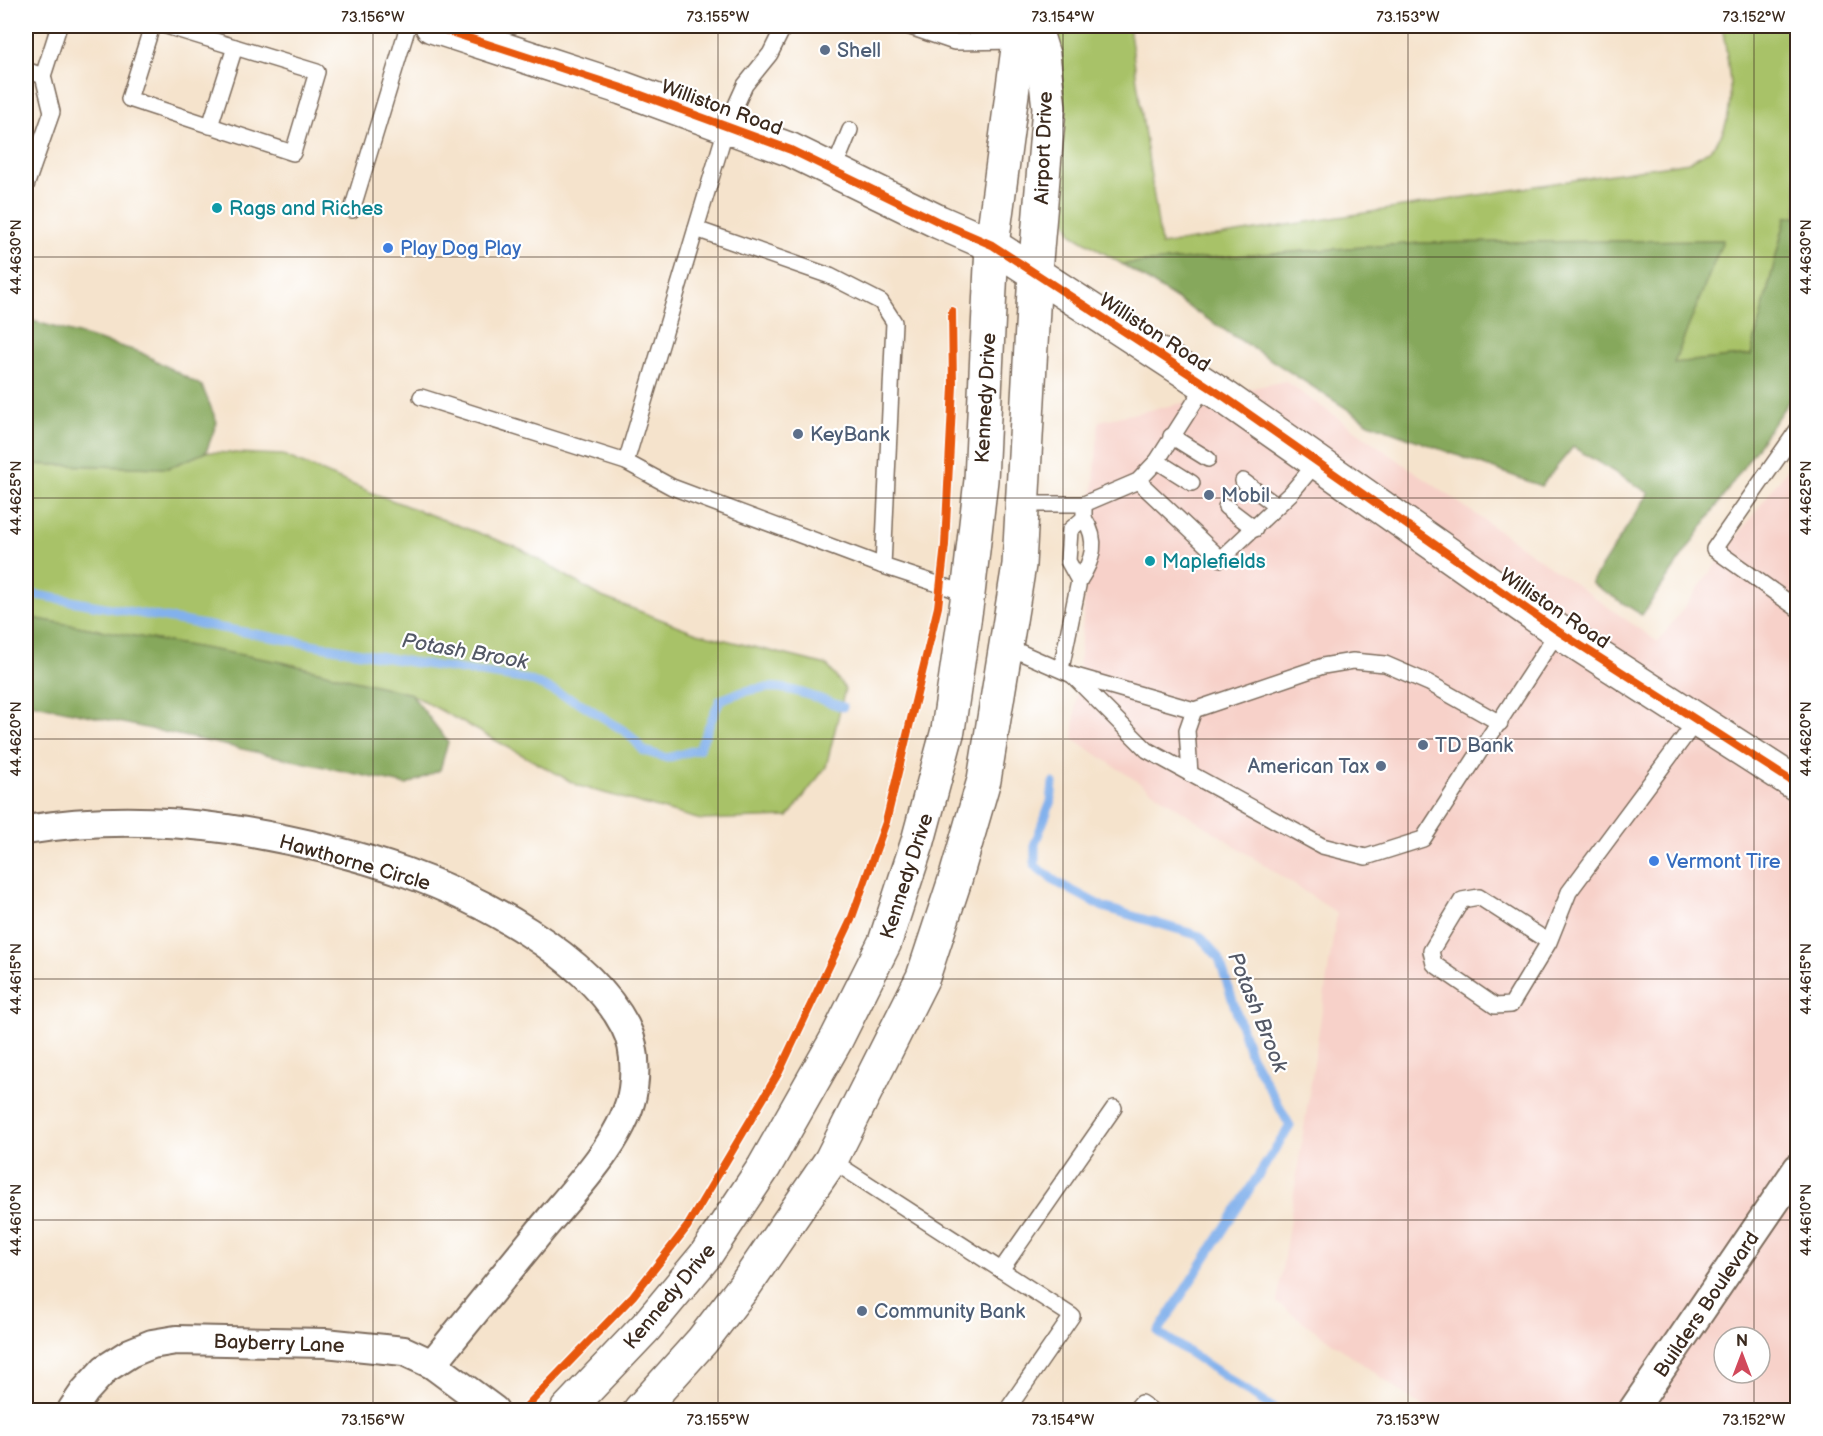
<svg xmlns="http://www.w3.org/2000/svg" width="1823" height="1436" viewBox="0 0 1823 1436" font-family="'Balsamiq Sans',sans-serif">
	<style>
		.built { fill: #f7d1c9; fill-rule: evenodd }
		.green { fill: #a8c268; stroke: #727643; stroke-width: 1.5 }
		.forest { fill: #86a85c; stroke: #60693d; stroke-width: 1.5 }
		.lines { fill: none; stroke-linecap: round; stroke-linejoin: round }
		.stream { stroke: #82b1ec; stroke-width: 9 }
		.service-casing { stroke: #7c6b5b; stroke-width: 18 }
		.minor-casing { stroke: #7c6b5b; stroke-width: 32 }
		.secondary-casing { stroke: #7c6b5b; stroke-width: 36 }
		.primary-casing { stroke: #7c6b5b; stroke-width: 36 }
		.service { stroke: #fff; stroke-width: 15 }
		.minor { stroke: #fff; stroke-width: 28 }
		.secondary { stroke: #fff; stroke-width: 33 }
		.primary { stroke: #fff; stroke-width: 33 }
		.cycleway-casing { stroke: #fff; stroke-width: 11 }
		.cycleway { stroke: #e8590c; stroke-width: 8 }
		.ticks { fill: none; stroke: #3b2a1e; stroke-width: 1.5; stroke-opacity: 0.45 }
		.service-dot { fill: #5c6f8a; stroke: #fff; stroke-width: 2 }
		.culture-dot { fill: #0f9aa8; stroke: #fff; stroke-width: 2 }
		.shop-dot { fill: #3f7fe0; stroke: #fff; stroke-width: 2 }
		.labels { text-anchor: middle; stroke-width: 4.5; stroke-linejoin: round; paint-order: stroke }
		.service-label { font-size: 20px; fill: #4e5e75; stroke: #fff; text-anchor: start }
		.street-label { font-size: 20px; fill: #3b2a1e; stroke: #fff }
		.culture-label { font-size: 20px; fill: #0d838f; stroke: #fff; text-anchor: start }
		.shop-label { font-size: 20px; fill: #366cbe; stroke: #fff; text-anchor: start }
		.water-label { font-size: 21px; font-style: italic; fill: #545966; stroke: #fff }
		.neatline { fill: none; stroke: #3b2a1e; stroke-width: 2 }
		.ticks-label { font-size: 15px; text-anchor: middle; fill: #3b2a1e }
	</style>
	<rect width="100%" height="100%" fill="#fff"/>
	<filter id="ink" filterUnits="userSpaceOnUse"><feTurbulence type="fractalNoise" baseFrequency=".0167" numOctaves="2"/><feDisplacementMap in="SourceGraphic" scale="12" xChannelSelector="R" yChannelSelector="G"/><feConvolveMatrix kernelMatrix="1 2 1 2 8 2 1 2 1" color-interpolation-filters="sRGB"/></filter>
	<filter id="wash" filterUnits="userSpaceOnUse"><feTurbulence type="fractalNoise" baseFrequency=".008" numOctaves="4" result="noise"/><feDisplacementMap in="SourceGraphic" scale="24" xChannelSelector="R" yChannelSelector="G"/><feGaussianBlur stdDeviation="1.35" result="paint"/><feColorMatrix in="noise" values="0 0 0 0 0 0 0 0 0 0 0 0 0 0 0 0 0 1.4 0 .05"/><feComposite in="paint" operator="in"/></filter>
	<g filter="url(#wash)">
		<rect width="100%" height="100%" fill="#f5e3cc"/>
		<path class="built" d="M1285 381 1658 642 1797 456V1410H1427L1277 1303 1337 913 1073 739 1099 421ZM1724 1337H1760V1373H1724Z"/>
		<g class="green">
			<path d="M1048 26H1129L1161 245 1689 162C1695 158 1703 155 1709 150 1742 123 1728 62 1722 26H1797V216L1786 217 1751 355 1673 363 1723 240 1422 243 1122 264 1072 234 1061 208Z"/>
			<polygon points="206,452 283,455 375,494 521,549 602,597 697,633 827,665 845,689 826,767 788,817 701,820 579,786 411,694 281,662 26,617 26,464 168,468"/>
		</g>
		<g class="forest">
			<polygon points="1797,216 1797,389 1642,615 1591,583 1649,493 1573,447 1541,486 1369,423 1122,264 1422,243 1723,240 1674,363 1751,355 1786,217"/>
			<polygon points="26,319 140,352 202,386 217,422 206,452 168,468 26,464"/>
			<polygon points="26,617 281,662 411,694 448,742 440,770 407,785 26,702"/>
		</g>
		<g class="lines">
			<g class="stream">
				<path d="M26 593 411 662 529 680 582 704 629 734 644 751 667 758 699 749 720 700C772 677 793 690 843 707"/>
				<polyline points="1053,783 1051,802 1035,843 1035,866 1058,883 1103,907 1200,936 1219,958 1250,1054 1290,1126 1158,1332 1276,1410"/>
			</g>
		</g>
	</g>
	<g filter="url(#ink)">
		<g class="lines">
			<defs>
				<g id="service">
					<polyline points="152,26 129,99 293,153 317,72 166,26"/>
					<polyline points="907,26 954,42 1018,41"/>
					<polyline points="26,70 43,76"/>
					<polyline points="210,126 235,47"/>
					<polyline points="834,169 850,130"/>
					<polyline points="26,186 52,112 43,76 59,26"/>
					<polyline points="352,210 408,26"/>
					<polyline points="696,229 830,276 881,302 894,322 883,566 968,594"/>
					<polyline points="421,397 626,462 672,487 883,566"/>
					<polyline points="1798,429 1714,549 1798,609"/>
					<polyline points="1171,436 1208,459"/>
					<polyline points="1157,461 1192,483"/>
					<polyline points="626,462 727,125 745,85 770,54 784,26"/>
					<polyline points="1138,481 1221,559 1291,493 1317,462"/>
					<polyline points="1243,481 1277,506"/>
					<polyline points="1022,504 1084,504 1138,481 1157,461 1206,384"/>
					<polyline points="1226,507 1255,529"/>
					<path d="M1079 581C1093 560 1099 541 1084 518"/>
					<polyline points="1006,646 1072,675 1194,710 1323,666 1353,661 1385,664 1429,683 1500,723"/>
					<polyline points="1061,669 1079,581 1068,561 1070,530 1084,518 1084,504"/>
					<polyline points="1072,675 1147,750 1322,846 1366,857 1423,839 1558,631"/>
					<polyline points="1190,774 1187,730 1194,710"/>
					<polyline points="1549,942 1479,897 1462,900 1431,951 1434,964 1495,1006 1511,1005 1549,942 1569,892 1697,720"/>
					<polyline points="831,1160 1072,1316 1007,1410"/>
					<polyline points="1001,1270 1114,1108"/>
					<polyline points="1135,1410 1141,1403 1151,1410"/>
				</g>
				<g id="minor">
					<path d="M26 830C91 819 163 820 228 829 286 838 350 853 405 872 478 898 588 955 625 1026 635 1045 636 1067 633 1089 626 1140 569 1195 537 1235 502 1278 467 1321 432 1364"/>
					<polyline points="72,1410 85,1391 105,1369 130,1353 152,1344 176,1340 325,1343 404,1351 432,1364 494,1410"/>
					<polyline points="1633,1410 1798,1168"/>
				</g>
				<g id="secondary">
					<polyline points="567,1410 646,1327 705,1256 764,1167 836,1040 885,942 918,841 948,730 968,594 981,480 992,245 1021,26"/>
					<polyline points="640,1410 702,1341 746,1284 831,1160 923,977 955,880 984,780 1019,565 1035,272 1049,108 1043,55 1034,26"/>
				</g>
				<polyline id="primary" points="432,26 622,88 791,150 939,222 992,245 1226,398 1558,631 1798,785"/>
			</defs>
			<use href="#service" class="service-casing"/>
			<use href="#minor" class="minor-casing"/>
			<use href="#secondary" class="secondary-casing"/>
			<use href="#primary" class="primary-casing"/>
			<use href="#service" class="service"/>
			<use href="#minor" class="minor"/>
			<use href="#secondary" class="secondary"/>
			<use href="#primary" class="primary"/>
			<defs>
				<g id="cycleway">
					<polyline points="432,26 622,88 791,150 939,222 992,245 1226,398 1558,631 1798,785"/>
					<polyline points="523,1410 633,1296 687,1227 779,1072 851,920 886,822 938,607 945,545 953,386 952,311"/>
				</g>
			</defs>
			<use href="#cycleway" class="cycleway-casing"/>
			<use href="#cycleway" class="cycleway"/>
		</g>
	</g>
	<path class="ticks" d="M28 26V1410M373 26V1410M718 26V1410M1063 26V1410M1408 26V1410M1754 26V1337M26 257H1798M26 498H1798M26 739H1798M26 979H1798M26 1220H1798M1754 1373V1410"/>
	<g class="service-dot">
		<circle cx="825" cy="50" r="6"/>
		<circle cx="798" cy="434" r="6"/>
		<circle cx="1209" cy="495" r="6"/>
		<circle cx="1423" cy="745" r="6"/>
		<circle cx="1381" cy="766" r="6"/>
		<circle cx="862" cy="1311" r="6"/>
	</g>
	<g class="culture-dot">
		<circle cx="217" cy="208" r="6"/>
		<circle cx="1150" cy="561" r="6"/>
	</g>
	<g class="shop-dot">
		<circle cx="388" cy="248" r="6"/>
		<circle cx="1654" cy="861" r="6"/>
	</g>
	<g class="labels">
		<g class="service-label">
			<text x="837" y="57">Shell</text>
			<text x="810" y="441">KeyBank</text>
			<text x="1221" y="502">Mobil</text>
			<text x="1435" y="752">TD Bank</text>
			<text x="1369" y="773" text-anchor="end">American Tax</text>
			<text x="874" y="1318">Community Bank</text>
		</g>
		<g class="street-label">
			<text transform="translate(722 107) rotate(20)" y="7">Williston Road</text>
			<text transform="translate(1043 148) rotate(-88)" y="7">Airport Drive</text>
			<text transform="translate(1155 332) rotate(33)" y="7">Williston Road</text>
			<text transform="translate(985 398) rotate(-87)" y="7">Kennedy Drive</text>
			<text transform="translate(1555 608) rotate(34)" y="7">Williston Road</text>
			<text transform="translate(355 862) rotate(16)" y="7">Hawthorne Circle</text>
			<text transform="translate(906 876) rotate(-72)" y="7">Kennedy Drive</text>
			<text transform="translate(669 1296) rotate(-50)" y="7">Kennedy Drive</text>
			<text transform="translate(1706 1304) rotate(-56)" y="7">Builders Boulevard</text>
			<text transform="translate(279 1343) rotate(2)" y="7">Bayberry Lane</text>
		</g>
		<g class="culture-label">
			<text x="229" y="215">Rags and Riches</text>
			<text x="1162" y="568">Maplefields</text>
		</g>
		<g class="shop-label">
			<text x="400" y="255">Play Dog Play</text>
			<text x="1666" y="868">Vermont Tire</text>
		</g>
		<g class="water-label">
			<text transform="translate(465 651) rotate(10)" y="7">Potash Brook</text>
			<text transform="translate(1258 1012) rotate(68)" y="7">Potash Brook</text>
		</g>
	</g>
	<rect width="1823" height="1436" fill="none" stroke="#fff" stroke-width="66"/>
	<g transform="translate(1742 1355)"><circle r="28" fill="#ffffff" stroke="#b1aaa5" stroke-width="1.5"/>
	<path d="M0-4.5L10 22L0 15L-10 22Z" fill="#d1495b"/>
	<text y="-9" font-size="16" font-weight="bold" text-anchor="middle" fill="#3b2a1e">N</text>
	</g>
	<rect x="33" y="33" width="1757" height="1370" class="neatline"/>
	<g class="ticks-label">
		<text x="373" y="22">73.156°W</text>
		<text x="718" y="22">73.155°W</text>
		<text x="1063" y="22">73.154°W</text>
		<text x="1408" y="22">73.153°W</text>
		<text x="1754" y="22">73.152°W</text>
		<text transform="translate(16 257) rotate(-90)" y="5">44.4630°N</text>
		<text transform="translate(1806 257) rotate(-90)" y="5">44.4630°N</text>
		<text transform="translate(16 498) rotate(-90)" y="5">44.4625°N</text>
		<text transform="translate(1806 498) rotate(-90)" y="5">44.4625°N</text>
		<text transform="translate(16 739) rotate(-90)" y="5">44.4620°N</text>
		<text transform="translate(1806 739) rotate(-90)" y="5">44.4620°N</text>
		<text transform="translate(16 979) rotate(-90)" y="5">44.4615°N</text>
		<text transform="translate(1806 979) rotate(-90)" y="5">44.4615°N</text>
		<text transform="translate(16 1220) rotate(-90)" y="5">44.4610°N</text>
		<text transform="translate(1806 1220) rotate(-90)" y="5">44.4610°N</text>
		<text x="373" y="1425">73.156°W</text>
		<text x="718" y="1425">73.155°W</text>
		<text x="1063" y="1425">73.154°W</text>
		<text x="1408" y="1425">73.153°W</text>
		<text x="1754" y="1425">73.152°W</text>
	</g>
</svg>
